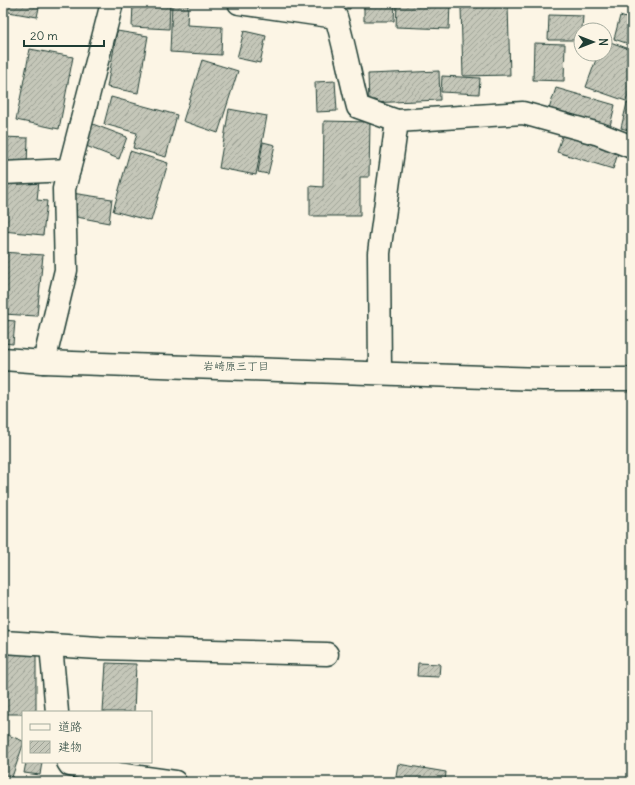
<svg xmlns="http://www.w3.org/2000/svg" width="635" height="785" viewBox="0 0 635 785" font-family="Delius,'Klee One',sans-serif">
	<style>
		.building { fill: url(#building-hatch); stroke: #1f3d34 }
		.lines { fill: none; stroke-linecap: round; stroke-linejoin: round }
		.minor-casing { stroke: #1f3d34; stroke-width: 25 }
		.minor { stroke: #fcf5e5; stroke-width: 22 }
		.labels { text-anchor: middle; stroke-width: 3; stroke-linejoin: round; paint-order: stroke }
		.neighbourhood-label { font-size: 11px; fill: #1f3d34; stroke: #fcf5e5 }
	</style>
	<defs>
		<pattern id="building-hatch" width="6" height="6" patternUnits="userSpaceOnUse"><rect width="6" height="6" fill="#c5c7b9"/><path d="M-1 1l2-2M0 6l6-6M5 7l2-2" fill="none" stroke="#9fa397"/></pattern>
	</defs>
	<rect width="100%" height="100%" fill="#fcf5e5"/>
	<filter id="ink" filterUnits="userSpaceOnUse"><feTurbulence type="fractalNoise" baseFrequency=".025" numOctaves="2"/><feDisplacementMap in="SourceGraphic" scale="8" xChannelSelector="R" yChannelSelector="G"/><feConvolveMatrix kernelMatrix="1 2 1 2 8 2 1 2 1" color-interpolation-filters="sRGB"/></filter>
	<g filter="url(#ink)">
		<g class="building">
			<polygon points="3,3 40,3 37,17 3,11"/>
			<polygon points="133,3 170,3 169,29 132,27"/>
			<polygon points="172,3 188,4 187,25 222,27 221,55 170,52"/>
			<polygon points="305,3 350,3 350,9 304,8"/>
			<polygon points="364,3 395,3 394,21 364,21"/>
			<polygon points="397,3 450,3 449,29 396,27"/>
			<polygon points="560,3 604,3 604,6 560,5"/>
			<polygon points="508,6 510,75 463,76 461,7"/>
			<polygon points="549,15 583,16 581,40 548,40"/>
			<polygon points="620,16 632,20 632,45 614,39"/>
			<polygon points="117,31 148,36 138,93 107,87"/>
			<polygon points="244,31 266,36 260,63 237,58"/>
			<polygon points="605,40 632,50 632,84 626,101 586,87 598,54 605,54"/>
			<polygon points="534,43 565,44 564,81 533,80"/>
			<polygon points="30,49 73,57 59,129 16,120"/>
			<polygon points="202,60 238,71 218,133 183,121"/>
			<polygon points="439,71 440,100 369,103 368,74"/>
			<polygon points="442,76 480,78 479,94 441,92"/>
			<polygon points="335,81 337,111 316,112 315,82"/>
			<polygon points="556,88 615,105 610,126 549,109"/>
			<polygon points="111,97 177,115 166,157 133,148 137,133 104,124"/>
			<polygon points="627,103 632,104 632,131 621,128"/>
			<polygon points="229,109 267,116 256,175 219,168"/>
			<polygon points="324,121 370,122 369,177 360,177 360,216 310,216 310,186 323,187"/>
			<polygon points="90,123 127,137 119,159 81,144"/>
			<polygon points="565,127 621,144 613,169 557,152"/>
			<polygon points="3,137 28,138 27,166 3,165"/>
			<polygon points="263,142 275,145 268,174 258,172"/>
			<polygon points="130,151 168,163 151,221 113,211"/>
			<polygon points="3,178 39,181 37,200 47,201 43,235 3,231"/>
			<polygon points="65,192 112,199 109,223 66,215"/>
			<polygon points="3,252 43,255 37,316 3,314"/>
			<polygon points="3,320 15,321 13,344 3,343"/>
			<polygon points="3,648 36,648 36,712 23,712 23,714 3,714"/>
			<polygon points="106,663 136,664 134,712 103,712"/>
			<polygon points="418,663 440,664 439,677 417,676"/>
			<polygon points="3,733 23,741 23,745 12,777 3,774"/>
			<polygon points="26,762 42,762 40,775 24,773"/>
			<polygon points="398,764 446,772 445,782 395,782"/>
			<polygon points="3,778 21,781 21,782 3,782"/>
		</g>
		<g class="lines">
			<defs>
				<g id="minor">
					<path d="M239 3 336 17C345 47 350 77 358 107L397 121 523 113 599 134 632 147"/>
					<polyline points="3,173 69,170"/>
					<polyline points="3,359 44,362 543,379 632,379"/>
					<polyline points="44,362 66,270 64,189 112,3"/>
					<polyline points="380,373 379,253 397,121"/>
					<polyline points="3,642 99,648 327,654"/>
					<polyline points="51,645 57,712"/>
					<polyline points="68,762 70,765 103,772 175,782"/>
				</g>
			</defs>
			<use href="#minor" class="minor-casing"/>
			<use href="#minor" class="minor"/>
		</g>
	</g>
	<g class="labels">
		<g class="neighbourhood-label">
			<text x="236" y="370">岩崎原三丁目</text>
		</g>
	</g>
	<rect width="635" height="785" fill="none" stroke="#fcf5e5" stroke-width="16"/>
	<rect x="8" y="8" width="619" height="769" fill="none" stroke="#1f3d34" stroke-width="1.5" filter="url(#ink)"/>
	<rect x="22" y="711" width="130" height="52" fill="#fcf5e5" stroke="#a4ab9e"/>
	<rect x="30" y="724" width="20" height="6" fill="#fcf5e5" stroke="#a4ab9e"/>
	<text x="58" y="731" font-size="12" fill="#1f3d34">道路</text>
	<rect x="30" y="741" width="20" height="12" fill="url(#building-hatch)" stroke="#a4ab9e"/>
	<text x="58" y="751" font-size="12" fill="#1f3d34">建物</text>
	<g transform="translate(593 42) rotate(90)"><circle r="19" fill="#fcf5e5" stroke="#a4ab9e"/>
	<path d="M0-3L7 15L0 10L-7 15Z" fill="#1f3d34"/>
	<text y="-6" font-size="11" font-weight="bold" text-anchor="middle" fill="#1f3d34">N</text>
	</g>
	<path d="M24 40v6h80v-6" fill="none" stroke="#1f3d34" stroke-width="2"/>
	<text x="30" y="40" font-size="12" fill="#1f3d34" stroke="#fcf5e5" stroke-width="3" paint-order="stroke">20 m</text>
</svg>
